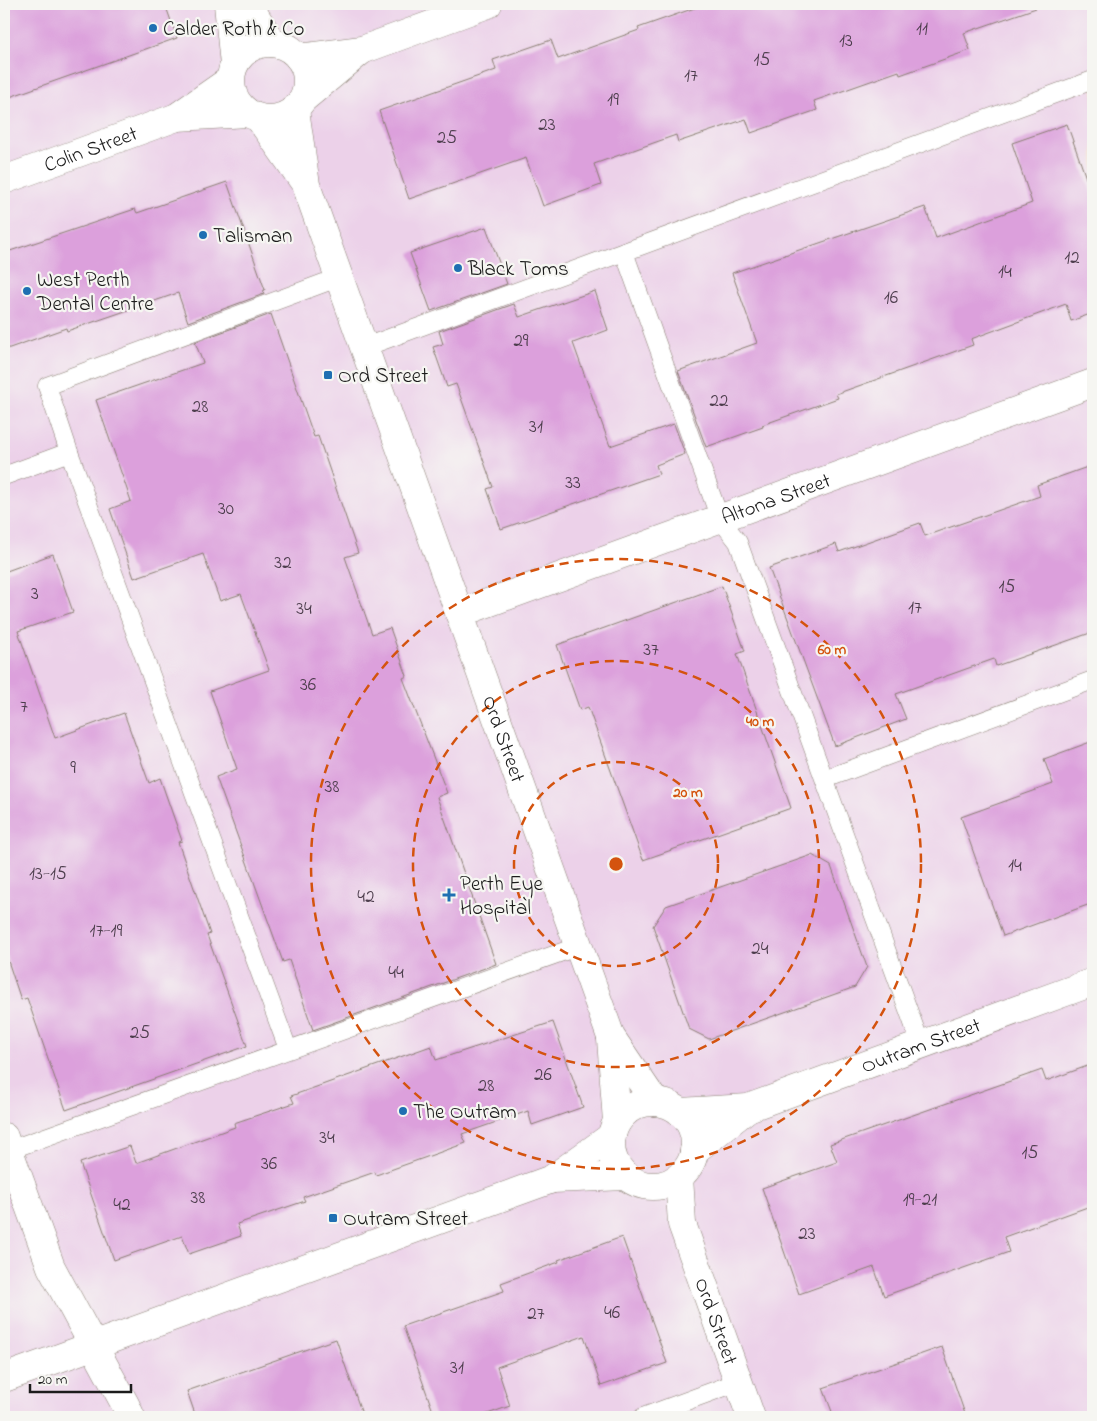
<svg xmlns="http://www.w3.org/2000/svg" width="1097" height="1421" viewBox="0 0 1097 1421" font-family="'Indie Flower',sans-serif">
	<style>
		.built { fill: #ecd1e9 }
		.building { fill: #dca0dc }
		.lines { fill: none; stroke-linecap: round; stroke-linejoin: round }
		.service-casing { stroke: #887d70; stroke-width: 19 }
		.minor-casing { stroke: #887d70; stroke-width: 29 }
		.tertiary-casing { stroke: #887d70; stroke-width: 29 }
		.service { stroke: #fff; stroke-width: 18 }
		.minor { stroke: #fff; stroke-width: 28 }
		.tertiary { stroke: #fff; stroke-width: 28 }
		.ring { fill: none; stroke: #d4530e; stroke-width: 2.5; stroke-dasharray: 9 6 }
		.poi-dot { fill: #1f6fb2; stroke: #f6f6f2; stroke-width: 2 }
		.labels { text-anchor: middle; stroke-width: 4.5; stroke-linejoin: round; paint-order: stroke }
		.number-label { font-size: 19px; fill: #4c3d4c }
		.poi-label { font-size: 21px; fill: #1c1c1c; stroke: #f6f6f2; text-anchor: start }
		.street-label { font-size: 21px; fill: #1c1c1c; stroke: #f6f6f2 }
		.centre { fill: #d4530e; stroke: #f6f6f2; stroke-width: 2.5 }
		.ring-label { font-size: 15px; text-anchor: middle; font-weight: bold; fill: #d4530e; stroke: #f6f6f2; stroke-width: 4.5; stroke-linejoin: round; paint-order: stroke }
	</style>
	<rect width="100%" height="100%" fill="#f6f6f2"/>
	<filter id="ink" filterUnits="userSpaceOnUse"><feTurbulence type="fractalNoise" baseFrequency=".02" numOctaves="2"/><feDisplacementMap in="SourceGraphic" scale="10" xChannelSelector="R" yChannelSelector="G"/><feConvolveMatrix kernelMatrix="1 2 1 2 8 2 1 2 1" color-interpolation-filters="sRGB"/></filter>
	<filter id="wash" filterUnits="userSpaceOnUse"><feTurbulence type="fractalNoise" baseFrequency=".0096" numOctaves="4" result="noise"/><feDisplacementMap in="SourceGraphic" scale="20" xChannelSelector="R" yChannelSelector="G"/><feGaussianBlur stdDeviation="1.12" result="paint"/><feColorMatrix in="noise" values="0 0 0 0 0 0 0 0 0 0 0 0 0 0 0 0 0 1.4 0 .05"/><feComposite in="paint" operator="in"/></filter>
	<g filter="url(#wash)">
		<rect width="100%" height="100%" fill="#f4dec4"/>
		<rect class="built" x="4" y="4" width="1089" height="1413"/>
		<g id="blocks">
			<g class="building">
				<polygon points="4,4 165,4 177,38 4,99"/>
				<polygon points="706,4 1035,4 1036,8 964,33 970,50 900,75 899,71 814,101 817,110 751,133 746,119 678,142 676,135 594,164 601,185 543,206 526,158 409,199 379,111 496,70 493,60 551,40 558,59 639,30 638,28"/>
				<polygon points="1067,124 1093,198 1093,313 1071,321 1066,304 971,339 973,345 836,394 838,398 762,425 763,427 706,447 678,371 757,343 732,273 925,207 936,238 1032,203 1012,143"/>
				<polygon points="227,182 265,290 263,291 264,294 188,322 178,293 67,331 66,328 4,350 4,253 135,209 137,213"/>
				<polygon points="486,227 507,284 431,311 410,253"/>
				<polygon points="595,291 608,330 573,343 610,446 674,424 685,454 656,465 659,474 501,529 487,489 493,487 456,384 447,387 433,347 443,344 439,331 514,304 519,317"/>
				<polygon points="271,314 314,437 318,436 358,553 345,557 372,634 390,628 407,676 403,678 447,793 437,797 496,964 313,1030 289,960 283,962 216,777 237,769 210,691 269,670 241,594 220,601 203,554 134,578 110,509 131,501 96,400 203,363 195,342"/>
				<polygon points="1093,465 1093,632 996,666 994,659 896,694 906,719 835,746 769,568 836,544 839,552 920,523 925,536 1040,496 1037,485"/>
				<polygon points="53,554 73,612 18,631 55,738 124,713 149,783 160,778 182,841 178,842 210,934 207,935 247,1046 66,1110 27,998 21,1000 4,949 4,572"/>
				<polygon points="722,586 745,651 737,654 791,808 643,860 588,707 580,710 557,645"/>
				<polygon points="1093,741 1093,903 1003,936 961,817 1053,784 1044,759"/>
				<polygon points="812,855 831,866 867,967 855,987 709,1039 689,1029 653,926 666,906"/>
				<polygon points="553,1022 583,1107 532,1125 528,1111 462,1134 466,1143 376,1175 375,1172 303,1197 305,1201 237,1224 241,1236 189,1254 182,1236 114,1260 80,1163 130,1146 136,1163 235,1127 234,1123 294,1103 291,1096 431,1046 436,1060"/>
				<polygon points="1093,1064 1093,1205 1004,1237 1009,1252 884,1296 874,1267 799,1294 762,1188 837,1162 830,1144 1042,1070 1046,1081"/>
				<polygon points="622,1237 667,1363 601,1386 584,1336 497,1367 510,1406 479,1417 435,1417 403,1326 504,1291 501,1283 559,1262 558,1260"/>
				<polygon points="336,1339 363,1417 196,1417 187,1391"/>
				<polygon points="942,1347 966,1417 834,1417 823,1388"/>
			</g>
		</g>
	</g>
	<g filter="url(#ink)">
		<use href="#blocks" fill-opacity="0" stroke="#887d70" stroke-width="1"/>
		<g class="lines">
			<defs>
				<g id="service">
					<polyline points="624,252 720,519 738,542 921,1045"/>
					<polyline points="365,347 1093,80"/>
					<polyline points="69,452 288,1049"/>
					<polyline points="4,476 69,452 47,386 340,277"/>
					<polyline points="825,779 1093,680"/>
					<polyline points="9,1150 579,946"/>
					<polyline points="643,1417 738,1382"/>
				</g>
				<g id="minor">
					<path id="s1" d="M460 613 1093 383"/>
				</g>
				<g id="tertiary">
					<polyline points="228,4 234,65"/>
					<polyline points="248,4 272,43"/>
					<circle cx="269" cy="81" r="38"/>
					<polyline points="299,58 362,50 488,4"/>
					<polyline points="303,99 362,50"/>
					<path id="s2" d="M295 110 306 185 611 1037 655 1102"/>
					<polyline points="177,117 248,113"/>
					<polyline points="259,118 304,182"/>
					<path id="s3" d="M4 180 177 117 230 80"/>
					<polyline points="611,1039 617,1122"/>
					<circle cx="653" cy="1144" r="42"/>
					<path id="s4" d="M680 1112 748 1108 1093 982"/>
					<polyline points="4,1137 51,1267 126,1406 131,1417"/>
					<polyline points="694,1151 748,1108"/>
					<path id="s5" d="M679 1177 682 1224 751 1417"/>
					<polyline points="552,1179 626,1176"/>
					<polyline points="4,1378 552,1179 612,1136"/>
				</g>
			</defs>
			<use href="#service" class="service-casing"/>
			<use href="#minor" class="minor-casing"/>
			<use href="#tertiary" class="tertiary-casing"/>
			<use href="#service" class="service"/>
			<use href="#minor" class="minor"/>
			<use href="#tertiary" class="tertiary"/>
		</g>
	</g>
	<g class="ring">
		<circle cx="616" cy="864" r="102"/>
		<circle cx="616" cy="864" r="203"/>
		<circle cx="616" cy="864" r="305"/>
	</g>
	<g class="poi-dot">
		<circle cx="153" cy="28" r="5"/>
		<circle cx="203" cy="235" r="5"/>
		<circle cx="458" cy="268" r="5"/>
		<circle cx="27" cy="291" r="5"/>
		<rect x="323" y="370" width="10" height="10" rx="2.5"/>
		<path d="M446.5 887.5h5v5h5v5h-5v5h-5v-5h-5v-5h5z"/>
		<circle cx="403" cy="1111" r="5"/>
		<rect x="328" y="1213" width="10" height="10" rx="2.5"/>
	</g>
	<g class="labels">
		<g class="number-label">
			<text x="922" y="34">11</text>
			<text x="846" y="46">13</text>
			<text x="762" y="65">15</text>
			<text x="691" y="81">17</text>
			<text x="613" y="105">19</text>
			<text x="547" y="130">23</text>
			<text x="447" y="143">25</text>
			<text x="1072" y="263">12</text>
			<text x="1005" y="277">14</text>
			<text x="891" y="303">16</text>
			<text x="521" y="346">29</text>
			<text x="719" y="406">22</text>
			<text x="200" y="412">28</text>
			<text x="536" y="432">31</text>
			<text x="573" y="488">33</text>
			<text x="226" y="514">30</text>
			<text x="283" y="568">32</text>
			<text x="1007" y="592">15</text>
			<text x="35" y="599">3</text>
			<text x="915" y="613">17</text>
			<text x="304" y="614">34</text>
			<text x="651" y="655">37</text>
			<text x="308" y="690">36</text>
			<text x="24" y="712">7</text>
			<text x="73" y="773">9</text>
			<text x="332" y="792">38</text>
			<text x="1015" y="871">14</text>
			<text x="48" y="879">13-15</text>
			<text x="366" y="902">42</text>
			<text x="106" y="936">17-19</text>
			<text x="760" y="954">24</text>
			<text x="396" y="978">44</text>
			<text x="140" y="1038">25</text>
			<text x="543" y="1080">26</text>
			<text x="486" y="1091">28</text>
			<text x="327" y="1143">34</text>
			<text x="1030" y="1158">15</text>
			<text x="269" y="1169">36</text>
			<text x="198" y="1203">38</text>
			<text x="920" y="1205">19-21</text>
			<text x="122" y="1210">42</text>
			<text x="807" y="1239">23</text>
			<text x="612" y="1318">46</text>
			<text x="536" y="1319">27</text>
			<text x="457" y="1373">31</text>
		</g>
		<g class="poi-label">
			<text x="163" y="35">Calder Roth &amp; Co</text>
			<text x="213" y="242">Talisman</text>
			<text x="468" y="275">Black Toms</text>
			<text x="37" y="286">West Perth<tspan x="37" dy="24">Dental Centre</tspan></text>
			<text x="338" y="382">Ord Street</text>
			<text x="460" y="890">Perth Eye<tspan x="460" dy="24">Hospital</tspan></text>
			<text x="413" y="1118">The Outram</text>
			<text x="343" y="1225">Outram Street</text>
		</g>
		<g class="street-label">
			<text dy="7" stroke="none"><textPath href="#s3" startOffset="92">Colin Street</textPath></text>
			<text dy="7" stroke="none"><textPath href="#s1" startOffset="336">Altona Street</textPath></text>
			<text dy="7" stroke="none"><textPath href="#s2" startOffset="664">Ord Street</textPath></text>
			<text dy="7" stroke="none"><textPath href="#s4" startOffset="252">Outram Street</textPath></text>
			<text dy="7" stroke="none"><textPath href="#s5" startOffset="150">Ord Street</textPath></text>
		</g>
	</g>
	<circle cx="616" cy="864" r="8" class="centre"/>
	<g class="ring-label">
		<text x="832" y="654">60 m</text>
		<text x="760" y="726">40 m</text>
		<text x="688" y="797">20 m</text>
	</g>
	<rect width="1097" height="1421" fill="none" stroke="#f6f6f2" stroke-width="20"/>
	<path d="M30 1384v8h101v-8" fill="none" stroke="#1c1c1c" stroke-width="2.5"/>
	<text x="38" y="1384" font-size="15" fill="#1c1c1c" stroke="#f6f6f2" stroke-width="4" paint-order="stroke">20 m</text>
</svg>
